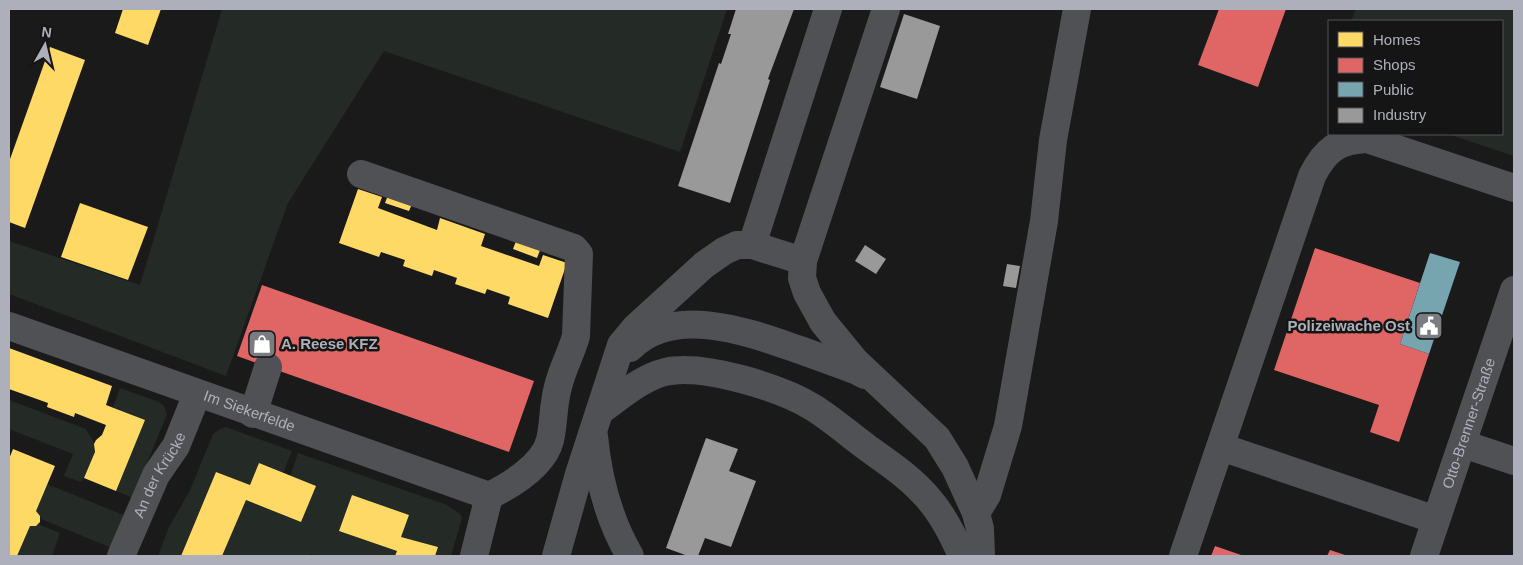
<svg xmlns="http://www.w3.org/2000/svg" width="1523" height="565" viewBox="0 0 1523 565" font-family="Arial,sans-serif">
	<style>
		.green { fill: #242a25 }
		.homes { fill: #ffd966 }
		.shops { fill: #e06666 }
		.public { fill: #76a5af }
		.industry { fill: #999 }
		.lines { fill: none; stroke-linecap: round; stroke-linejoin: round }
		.minor { stroke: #505154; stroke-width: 28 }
		.labels { text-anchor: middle; stroke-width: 5; stroke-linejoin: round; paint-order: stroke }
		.poi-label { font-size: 15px; font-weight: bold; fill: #adb0ba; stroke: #151516; text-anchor: end }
		.street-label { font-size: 15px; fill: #adb0ba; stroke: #151516 }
	</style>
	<rect width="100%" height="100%" fill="#1a1a1b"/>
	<g class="green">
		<polygon points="222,9 727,9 680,152 384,51 288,203 226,376 9,294 9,241 140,285"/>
		<polygon points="1356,9 1514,9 1514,156 1448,134 1502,134 1502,21 1351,21"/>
		<polygon points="120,388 159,402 164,406 167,414 133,498 116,491 145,420 113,407"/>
		<path d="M9 400 86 429C88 433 92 438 94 443 97 453 88 474 81 482L64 476 73 454 9 429Z"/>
		<polygon points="226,427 292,451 283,473 259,463 250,485 216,472 181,556 158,556 169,527 190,490 213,434 220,429"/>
		<polygon points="298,453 447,505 460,514 462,518 451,556 435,556 438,547 401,537 409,515 352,495 339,531 397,551 395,556 317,556 311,554 310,556 222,556 246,500 301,522 315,487 290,476"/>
		<polygon points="47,484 126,516 112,548 41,519 40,516 36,511"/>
		<polygon points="38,524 60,533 52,556 17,556 30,526 36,526"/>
	</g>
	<g class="homes">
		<polygon points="123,9 161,9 148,45 115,33"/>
		<polygon points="50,47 85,60 25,228 9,222 9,162"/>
		<polygon points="358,189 382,197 378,208 437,230 440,218 485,234 481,246 539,266 543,255 567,263 548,318 508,304 510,297 487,289 485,294 455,284 457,278 434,270 432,276 403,266 405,260 381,252 379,257 339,243"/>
		<polygon points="390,190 414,199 409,211 385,203"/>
		<polygon points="80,203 148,227 128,280 61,257"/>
		<polygon points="518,236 542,245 537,258 513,249"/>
		<polygon points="9,348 112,386 106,405 145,420 116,491 84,478 95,452 94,444 96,440 102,435 106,425 75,413 74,417 47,407 48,403 9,389"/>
		<polygon points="13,449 55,466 36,511 40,516 40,522 36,526 30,526 17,556 9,556 9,459"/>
		<polygon points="259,463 316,486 301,522 246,500 222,556 181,556 216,472 250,485"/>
		<polygon points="352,495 409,515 401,537 438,547 435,556 395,556 397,551 339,531"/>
	</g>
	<g class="shops">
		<polygon points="1219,9 1286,9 1258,87 1198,65"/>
		<polygon points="1315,248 1420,283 1400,344 1429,354 1399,442 1370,432 1379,405 1274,370"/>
		<polygon points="262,285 534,381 509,452 237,356"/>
		<polygon points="1215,546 1244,556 1211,556"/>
		<polygon points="1330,550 1348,556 1327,556"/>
	</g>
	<polygon class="public" points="1430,253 1460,262 1429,354 1400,344"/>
	<g class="industry">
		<polygon points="736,9 794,9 768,79 770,80 730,203 678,186 719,63 721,64 731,34 728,34"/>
		<polygon points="904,14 940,26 917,99 880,87"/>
		<polygon points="865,245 886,259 876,274 855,261"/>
		<polygon points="1007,264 1020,266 1016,288 1003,286"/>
		<polygon points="706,438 738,449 729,471 756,481 731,547 705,538 698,556 688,556 666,548"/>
	</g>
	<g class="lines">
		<g class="minor">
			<path d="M361 174 574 248 579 254 576 336C571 354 562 369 558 387 553 404 554 423 550 440 544 465 511 485 489 496"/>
			<polyline points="752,245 828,9"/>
			<polyline points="803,261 802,278 807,293 823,322 855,361 937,438 955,467 976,513 980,529 981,556"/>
			<path id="s1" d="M9 326 489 496"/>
			<path d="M630 348C673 304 748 332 797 349 817 356 836 363 855 370L865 375"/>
			<path d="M600 411C620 397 641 378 665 372 703 363 782 388 814 408 833 420 851 436 869 449 890 464 911 478 928 498 943 515 953 535 962 556"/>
			<polyline points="253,414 268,367"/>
			<path d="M594 436C598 478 609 520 630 556"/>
			<polyline points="1463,444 1514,461"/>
			<polyline points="1221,447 1436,520"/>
			<polyline points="976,513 987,495 1008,426 1044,221 1053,140 1077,9"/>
			<path id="s2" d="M121 556 156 475 176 446 197 394"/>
			<polyline points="474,556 489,496"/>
			<polyline points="556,556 579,474 621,345 636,327 704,265 724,251 737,245 752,245 803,261 886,9"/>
			<path d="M1183 556 1312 176C1325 150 1338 140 1367 139L1514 188"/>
			<path id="s3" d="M1424 556 1514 290"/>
		</g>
	</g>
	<defs>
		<symbol id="civic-square" viewBox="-11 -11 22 22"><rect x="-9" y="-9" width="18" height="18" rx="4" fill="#7a7c82" stroke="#151516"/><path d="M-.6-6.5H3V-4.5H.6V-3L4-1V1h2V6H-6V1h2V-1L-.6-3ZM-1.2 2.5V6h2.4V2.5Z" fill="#fff"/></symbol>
		<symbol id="shop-square" viewBox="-11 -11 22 22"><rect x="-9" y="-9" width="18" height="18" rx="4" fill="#7a7c82" stroke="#151516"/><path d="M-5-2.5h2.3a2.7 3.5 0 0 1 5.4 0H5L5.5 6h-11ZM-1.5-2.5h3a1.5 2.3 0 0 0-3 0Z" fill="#fff"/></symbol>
	</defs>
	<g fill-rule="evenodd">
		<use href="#civic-square" x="1413" y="310" width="32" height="32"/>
		<use href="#shop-square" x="246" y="328" width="32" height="32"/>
	</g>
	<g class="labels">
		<g class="poi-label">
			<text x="1410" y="331">Polizeiwache Ost</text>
			<text x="281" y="349" text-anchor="start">A. Reese KFZ</text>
		</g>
		<g class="street-label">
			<text dy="5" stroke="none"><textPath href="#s1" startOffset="255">Im Siekerfelde</textPath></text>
			<text dy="5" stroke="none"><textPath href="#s3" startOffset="140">Otto-Brenner-Straße</textPath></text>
			<text dy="5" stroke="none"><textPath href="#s2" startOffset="90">An der Krücke</textPath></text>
		</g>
	</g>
	<rect width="1523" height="565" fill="none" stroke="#adb0ba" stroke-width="20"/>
	<rect x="1328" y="20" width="175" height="115" fill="#151516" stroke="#525358"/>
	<rect x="1338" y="32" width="25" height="15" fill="#ffd966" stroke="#525358"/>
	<text x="1373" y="45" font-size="15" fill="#adb0ba">Homes</text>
	<rect x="1338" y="58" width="25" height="15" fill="#e06666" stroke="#525358"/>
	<text x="1373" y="70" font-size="15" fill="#adb0ba">Shops</text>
	<rect x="1338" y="82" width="25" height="15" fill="#76a5af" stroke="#525358"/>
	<text x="1373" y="95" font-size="15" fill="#adb0ba">Public</text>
	<rect x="1338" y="108" width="25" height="15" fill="#999999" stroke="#525358"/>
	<text x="1373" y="120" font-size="15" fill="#adb0ba">Industry</text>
	<g transform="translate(45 45) rotate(8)" stroke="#151516" stroke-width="4" paint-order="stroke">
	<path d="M0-4L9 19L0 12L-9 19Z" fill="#adb0ba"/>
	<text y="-8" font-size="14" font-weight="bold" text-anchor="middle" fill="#adb0ba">N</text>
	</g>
</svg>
